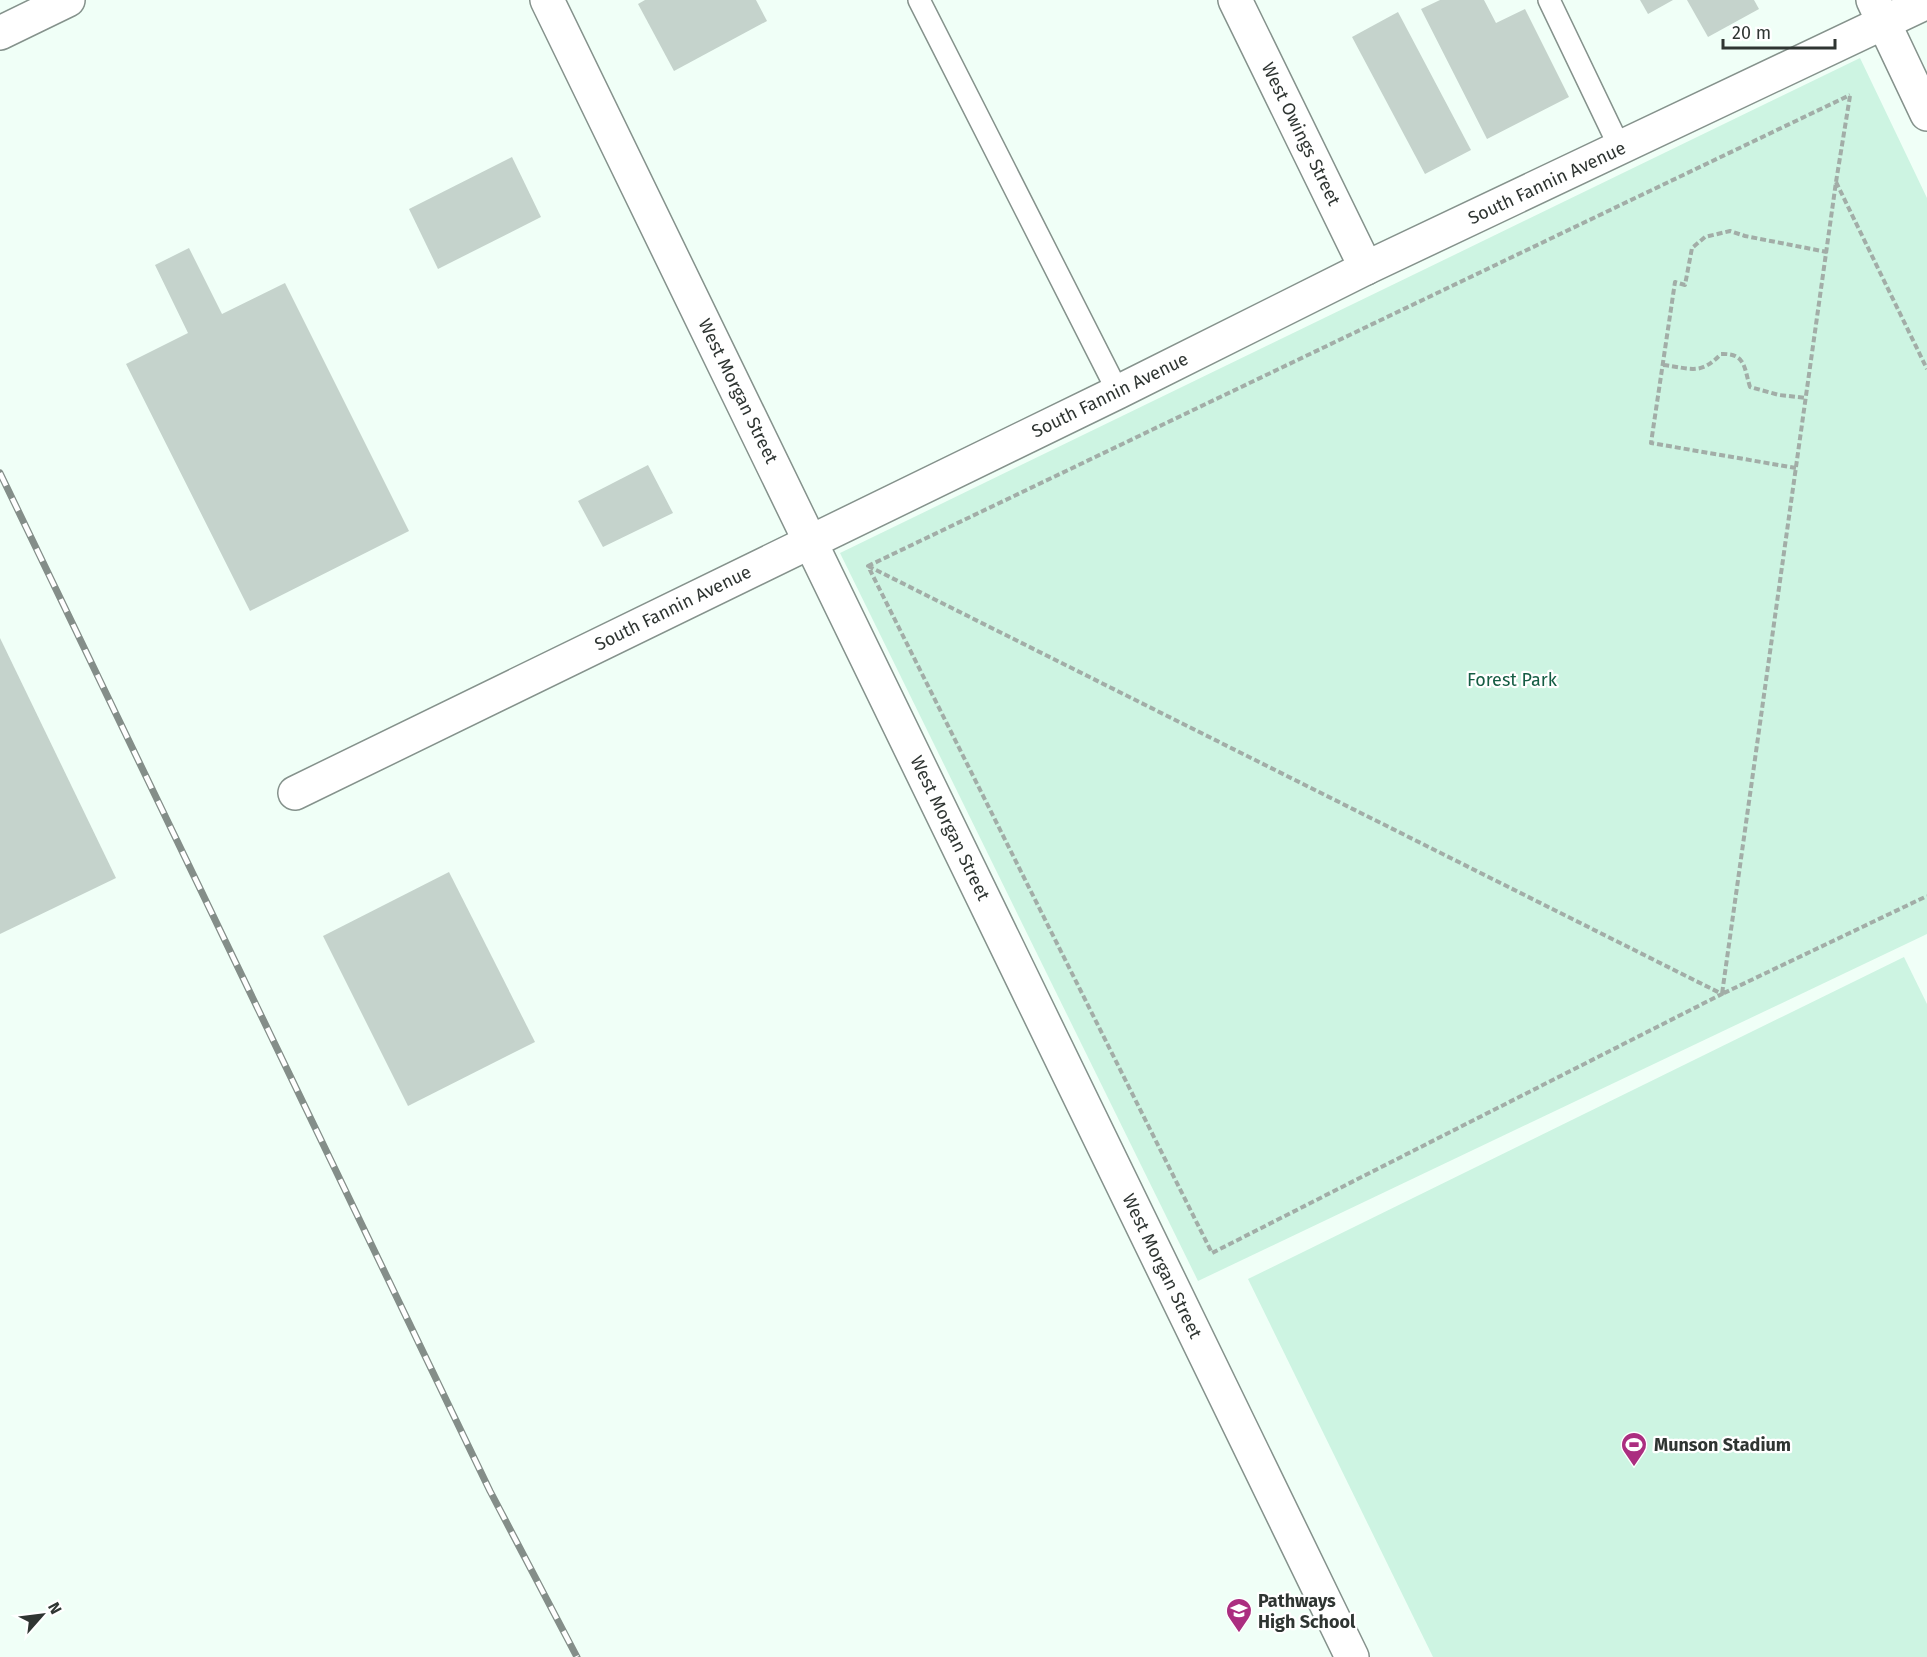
<svg xmlns="http://www.w3.org/2000/svg" width="1927" height="1657" viewBox="0 0 1927 1657" font-family="'Fira Sans',sans-serif">
	<style>
		.green { fill: #cdf4e2 }
		.building { fill: #c5d3cc }
		.lines { fill: none; stroke-linecap: round; stroke-linejoin: round }
		.service-casing { stroke: #85928c; stroke-width: 24 }
		.minor-casing { stroke: #85928c; stroke-width: 36 }
		.tertiary-casing { stroke: #85928c; stroke-width: 36 }
		.path { stroke: #a2ada7; stroke-width: 4; stroke-dasharray: 6 3; stroke-linecap: butt }
		.service { stroke: #fff; stroke-width: 21 }
		.minor { stroke: #fff; stroke-width: 33 }
		.tertiary { stroke: #fff; stroke-width: 33 }
		.rail-casing { stroke: #848e89; stroke-width: 7 }
		.rail { stroke: #fff; stroke-width: 4.5; stroke-dasharray: 14; stroke-linecap: butt }
		.labels { text-anchor: middle; stroke-width: 4.5; stroke-linejoin: round; paint-order: stroke }
		.street-label { font-size: 18px; fill: #2f3532; stroke: #fff }
		.park-label { font-size: 18px; fill: #155d44; stroke: #fff }
		.poi-label { font-size: 18px; font-weight: bold; fill: #2f3532; stroke: #fff; text-anchor: start }
	</style>
	<rect width="100%" height="100%" fill="#f0fff7"/>
	<g class="green">
		<polygon points="1860,58 1927,198 1927,934 1198,1281 840,553"/>
		<polygon points="1904,957 1927,1004 1927,1657 1433,1657 1248,1279"/>
	</g>
	<g class="building">
		<polygon points="645,0 756,0 767,21 674,71 638,4"/>
		<polygon points="1440,0 1484,0 1496,23 1525,9 1569,97 1487,139 1421,9"/>
		<polygon points="1640,0 1673,0 1648,14"/>
		<polygon points="1687,0 1754,0 1759,9 1708,37"/>
		<polygon points="1398,12 1471,150 1425,174 1352,37"/>
		<polygon points="512,157 541,217 438,269 409,209"/>
		<polygon points="189,248 222,314 285,283 409,531 250,611 126,364 188,333 155,265"/>
		<polygon points="648,465 673,513 603,547 578,501"/>
		<polygon points="0,638 116,878 0,934"/>
		<polygon points="449,872 535,1042 408,1106 323,936"/>
	</g>
	<g class="lines">
		<defs>
			<g id="service">
				<polyline points="919,0 1118,392"/>
				<polyline points="1549,0 1620,148"/>
			</g>
			<g id="minor">
				<polyline points="547,0 1352,1657"/>
				<polyline points="1235,0 1366,268"/>
				<polyline points="295,793 1118,392 1366,268 1927,2"/>
			</g>
			<g id="tertiary">
				<polyline points="1873,0 1927,114"/>
				<polyline points="0,33 68,0"/>
			</g>
		</defs>
		<use href="#service" class="service-casing"/>
		<use href="#minor" class="minor-casing"/>
		<use href="#tertiary" class="tertiary-casing"/>
		<g class="path">
			<polyline points="1850,96 1836,182 1722,994 1927,896"/>
			<polyline points="1836,182 1927,369"/>
			<path d="M1663 365C1691 368 1700 376 1721 354 1746 353 1744 368 1750 387L1779 395 1806 398"/>
			<polyline points="1796,468 1651,443 1675,282 1685,285 1692,248 1705,237 1730,231 1745,236 1827,252"/>
			<polyline points="868,566 1722,994 1212,1253 868,566 1850,95"/>
		</g>
		<use href="#service" class="service"/>
		<use href="#minor" class="minor"/>
		<use href="#tertiary" class="tertiary"/>
		<defs>
			<polyline id="rail" points="0,473 490,1491 577,1657"/>
		</defs>
		<use href="#rail" class="rail-casing"/>
		<use href="#rail" class="rail"/>
	</g>
	<defs>
		<symbol id="stadium-pin" viewBox="-11 -11 22 30"><path d="M0 17L-7.5 6A9.5 9.5 0 1 1 7.5 6Z" fill="#ab2e80" stroke="#fff"/><path d="M0-5a6.5 5 0 1 0 0 10a6.5 5 0 1 0 0-10ZM-3.5-1.8h7v3.6h-7Z" fill="#fff"/></symbol>
		<symbol id="school-pin" viewBox="-11 -11 22 30"><path d="M0 17L-7.5 6A9.5 9.5 0 1 1 7.5 6Z" fill="#ab2e80" stroke="#fff"/><path d="M0-5L7-2L0 1L-7-2ZM-4 1L0 2.5L4 1V4Q0 6-4 4Z" fill="#fff"/></symbol>
	</defs>
	<g fill-rule="evenodd">
		<use href="#stadium-pin" x="1619" y="1430" width="30" height="40"/>
		<use href="#school-pin" x="1224" y="1596" width="30" height="40"/>
	</g>
	<g class="labels">
		<g class="street-label">
			<text transform="translate(1301 134) rotate(64)" y="6">West Owings Street</text>
			<text transform="translate(1547 183) rotate(-25)" y="6">South Fannin Avenue</text>
			<text transform="translate(738 391) rotate(64)" y="6">West Morgan Street</text>
			<text transform="translate(1110 395) rotate(-26)" y="6">South Fannin Avenue</text>
			<text transform="translate(673 608) rotate(-26)" y="6">South Fannin Avenue</text>
			<text transform="translate(950 828) rotate(64)" y="6">West Morgan Street</text>
			<text transform="translate(1162 1266) rotate(64)" y="6">West Morgan Street</text>
		</g>
		<g class="park-label">
			<text x="1512" y="686">Forest Park</text>
		</g>
		<g class="poi-label">
			<text x="1654" y="1451">Munson Stadium</text>
			<text x="1258" y="1607">Pathways<tspan x="1258" dy="21">High School</tspan></text>
		</g>
	</g>
	<g transform="translate(42 1615) rotate(62)" stroke="#ffffff" stroke-width="4.5" paint-order="stroke">
	<path d="M0-4.5L10 22L0 15L-10 22Z" fill="#2f3532"/>
	<text y="-9" font-size="16" font-weight="bold" text-anchor="middle" fill="#2f3532">N</text>
	</g>
	<path d="M1723 39v9h112v-9" fill="none" stroke="#2f3532" stroke-width="3"/>
	<text x="1732" y="39" font-size="18" fill="#2f3532" stroke="#ffffff" stroke-width="4.5" paint-order="stroke">20 m</text>
</svg>
